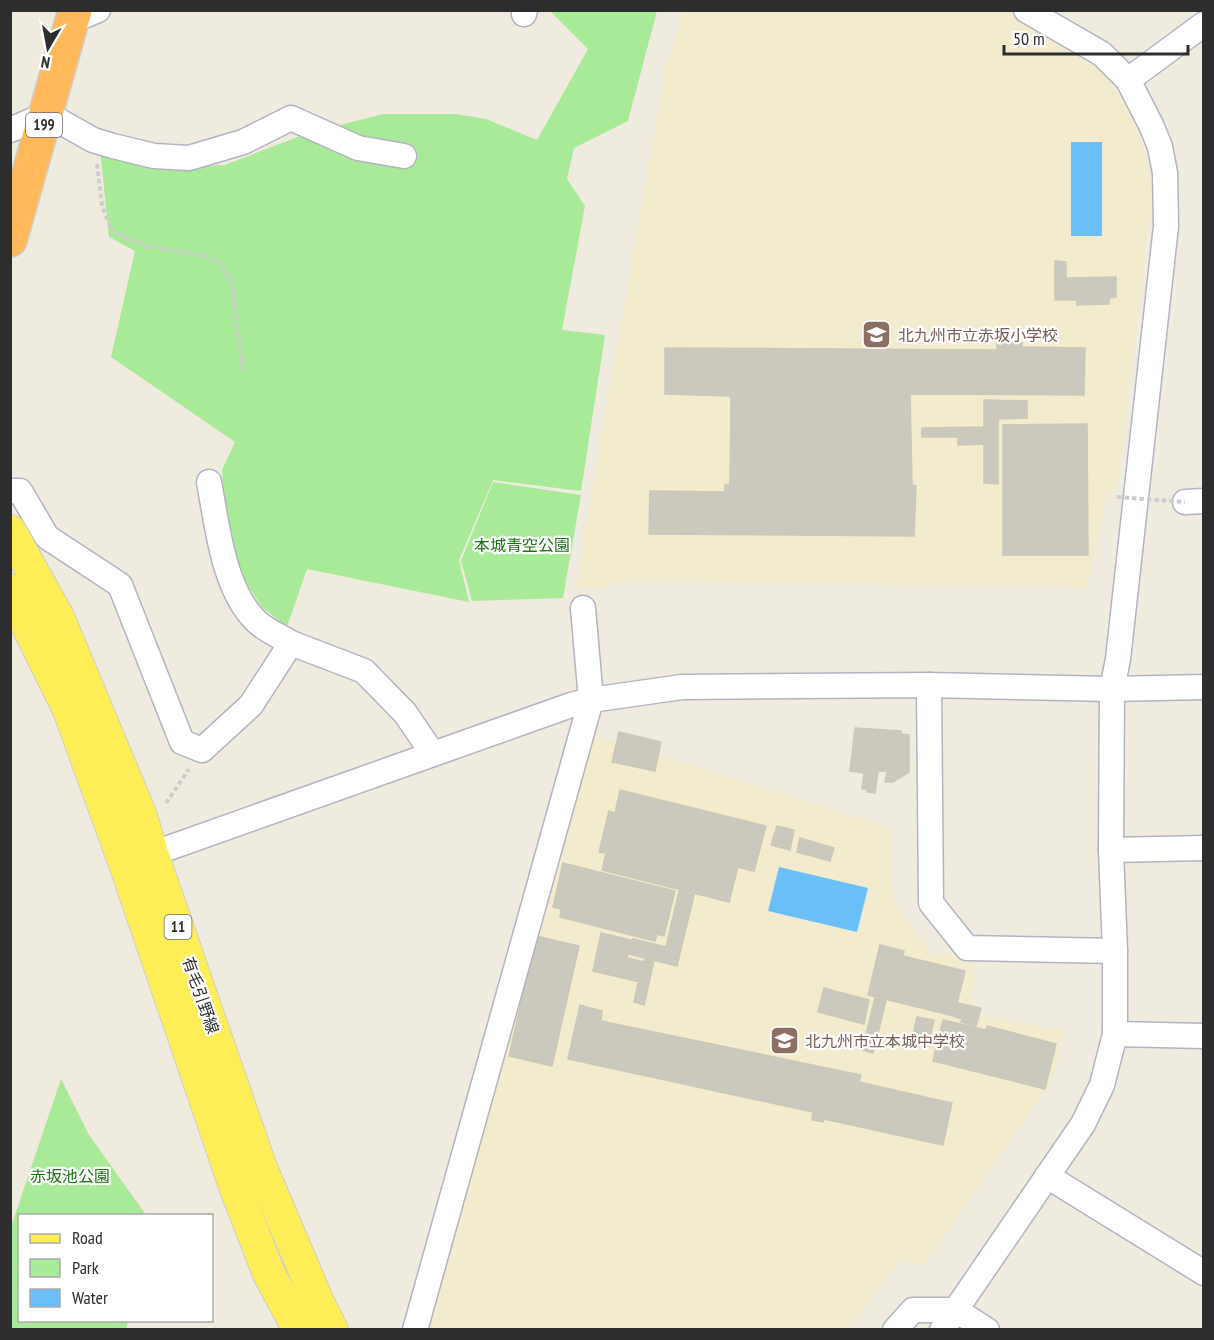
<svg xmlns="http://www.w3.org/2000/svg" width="1214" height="1340" viewBox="0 0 1214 1340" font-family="'PT Sans Narrow','Noto Sans JP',sans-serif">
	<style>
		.education { fill: #f2ebce }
		.green { fill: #a8ea98 }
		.water { fill: #6bbff9 }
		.building { fill: #cbc9bd; stroke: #ccc8b8; stroke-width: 1.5 }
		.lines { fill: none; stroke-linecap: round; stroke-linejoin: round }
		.minor-casing { stroke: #b3b3c2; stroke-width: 27 }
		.major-casing { stroke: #cdcdcd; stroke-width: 34 }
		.highway-casing { stroke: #cdcdcd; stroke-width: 36 }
		.path { stroke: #cdcdcd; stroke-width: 4; stroke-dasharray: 4.5 3; stroke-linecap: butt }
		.minor { stroke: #fff; stroke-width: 24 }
		.major { stroke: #fded57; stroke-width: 32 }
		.highway { stroke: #ffb95b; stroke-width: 33 }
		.path-bridge { stroke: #cdcdcd; stroke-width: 4; stroke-dasharray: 4.5 3; stroke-linecap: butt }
		.labels { text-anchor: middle; stroke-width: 4.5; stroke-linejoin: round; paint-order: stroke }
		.shield { fill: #fff; stroke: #6c6c6c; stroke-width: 1.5 }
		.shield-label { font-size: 15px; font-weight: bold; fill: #2d2d2d }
		.education-label { font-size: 16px; fill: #785e54; stroke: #fff; text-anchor: start }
		.park-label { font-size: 16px; fill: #1b7314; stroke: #fff }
		.street-label { font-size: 16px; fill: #2d2d2d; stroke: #fff }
	</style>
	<rect width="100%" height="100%" fill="#f0ebdf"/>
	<g class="education">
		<polygon points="685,11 1009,11 1100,68 1129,109 1148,159 1152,199 1117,487 1108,493 1087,587 627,582 592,589 576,588 595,472 667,61"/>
		<polygon points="590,734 892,828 893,901 932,954 974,953 972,1014 1063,1030 1056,1069 1046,1090 926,1262 921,1266 901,1260 849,1329 428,1330"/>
	</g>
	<g class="green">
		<polygon points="550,11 657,11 628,121 574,148 567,179 585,206 562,330 605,335 581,491 493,480 459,560 469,602 307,569 287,627 262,607 242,577 228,540 222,470 235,442 111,357 135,251 109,237 100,148 150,168 225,165 305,134 383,114 456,114 486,119 537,140 588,49"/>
		<polygon points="493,482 581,495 563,598 472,601 461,561"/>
		<polygon points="61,1079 89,1135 146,1215 20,1216 20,1320 128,1321 126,1329 11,1329 11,1227"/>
	</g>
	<g class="water">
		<rect x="1071" y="142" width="31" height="94"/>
		<polygon points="779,867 868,888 857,932 768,911"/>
	</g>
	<g class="building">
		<polygon points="1055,261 1066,262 1066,278 1116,277 1116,297 1109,298 1109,304 1077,305 1077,300 1055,300"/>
		<polygon points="997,342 1022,343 1022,347 1085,348 1084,395 910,394 912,485 916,486 914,536 649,534 650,491 725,492 725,485 730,485 731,396 665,394 665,348 997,350"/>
		<polygon points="984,400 1027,401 1027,418 998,419 998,484 984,483 984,444 958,445 958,437 922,437 922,428 984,427"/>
		<polygon points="1087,424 1088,555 1003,555 1003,425"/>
		<polygon points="855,728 901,731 901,734 909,735 909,772 893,782 885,782 887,771 878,771 875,793 867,792 867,789 862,789 864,773 850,771"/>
		<polygon points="619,732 661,742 655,771 612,762"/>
		<polygon points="620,790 766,826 754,871 738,867 729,902 602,870 606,853 599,852 609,811 615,813"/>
		<polygon points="777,826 794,830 790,850 771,845"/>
		<polygon points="800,838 834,848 830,861 797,852"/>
		<polygon points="563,863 675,891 664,936 657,934 655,941 560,917 561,909 553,907"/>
		<polygon points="679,891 694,895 677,966 629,954 633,939 666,947"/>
		<polygon points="601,933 631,940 627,958 649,963 644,983 593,971"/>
		<polygon points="532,935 579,946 552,1066 509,1056 528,973 524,972"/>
		<polygon points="880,945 904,951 903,956 965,971 954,1016 868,995"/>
		<polygon points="645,959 654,961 644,1005 634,1002 638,983 644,984 650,963 644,961"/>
		<polygon points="824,988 869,1000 864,1024 818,1012"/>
		<polygon points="875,998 886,1001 873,1053 862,1050"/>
		<polygon points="958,1003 981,1008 976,1026 961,1022 962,1019 955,1017"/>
		<polygon points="580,1005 602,1011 601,1021 861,1075 859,1082 952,1103 943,1145 824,1119 823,1122 812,1120 813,1112 568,1059"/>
		<polygon points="917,1017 934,1020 928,1046 911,1042"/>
		<polygon points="943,1020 986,1030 987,1026 1056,1044 1045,1089 933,1061"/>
	</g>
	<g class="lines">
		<defs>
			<g id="minor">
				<polyline points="524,14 525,10"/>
				<polyline points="72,21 98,10"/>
				<polyline points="1128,80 1204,24"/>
				<polyline points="10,130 47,114 93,140 113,146 154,156 189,158 243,142 291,118 358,148 404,156"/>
				<path d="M209 482C217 524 223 589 256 621 265 630 280 636 291 643"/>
				<polyline points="10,491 20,491 47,537 120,585 182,742 202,750 251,705 291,643 364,671 405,713 433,754"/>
				<polyline points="1185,502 1204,501"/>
				<polyline points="929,685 931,903 967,948 1115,951"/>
				<polyline points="1111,850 1204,848"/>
				<polyline points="135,860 571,705 591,700 682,687 929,685 1112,689 1204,687"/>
				<polyline points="1115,1034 1204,1036"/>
				<polyline points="1047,1176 1204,1273"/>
				<polyline points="415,1330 591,700 583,608"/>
				<polyline points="895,1330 913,1310 956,1310 987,1330"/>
				<polyline points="942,1330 1083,1124 1102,1085 1115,1034 1115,951 1111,850 1112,689 1118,659 1166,226 1165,173 1160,147 1152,127 1128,80 1102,54 1026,10"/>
			</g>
			<g id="major">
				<polyline points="10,531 58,617 141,816 152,854 261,1168 318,1302 332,1330"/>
				<polyline points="10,590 69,710 125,864 236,1189 269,1274 299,1330"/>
			</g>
			<polyline id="highway" points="10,240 75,10"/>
		</defs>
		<use href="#minor" class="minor-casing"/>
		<use href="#major" class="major-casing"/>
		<use href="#highway" class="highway-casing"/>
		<g class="path">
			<polyline points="97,164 102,206 112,231 146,246 207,256 222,264 232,285 243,371"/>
			<polyline points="166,803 189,769"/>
		</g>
		<use href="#minor" class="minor"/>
		<use href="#major" class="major"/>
		<use href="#highway" class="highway"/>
		<polyline class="path-bridge" points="1117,497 1185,502"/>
	</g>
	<defs>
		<symbol id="school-square" viewBox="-11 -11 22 22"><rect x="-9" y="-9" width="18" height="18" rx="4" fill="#8d6e63" stroke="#fff"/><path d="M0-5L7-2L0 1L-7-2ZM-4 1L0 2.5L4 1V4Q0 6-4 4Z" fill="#fff"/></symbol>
	</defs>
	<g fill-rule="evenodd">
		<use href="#school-square" x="860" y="318" width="33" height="33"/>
		<use href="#school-square" x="768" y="1024" width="33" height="33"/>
	</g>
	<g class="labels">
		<g class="shield">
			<rect x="26" y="113" width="36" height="24" rx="4.5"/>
			<rect x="164.5" y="915" width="27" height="24" rx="4.5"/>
		</g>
		<g class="shield-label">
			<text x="44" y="130">199</text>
			<text x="178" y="932">11</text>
		</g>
		<g class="education-label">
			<text x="898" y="341">北九州市立赤坂小学校</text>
			<text x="805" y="1047">北九州市立本城中学校</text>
		</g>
		<g class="park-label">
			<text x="522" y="551">本城青空公園</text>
			<text x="70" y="1182">赤坂池公園</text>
		</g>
		<g class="street-label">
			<text transform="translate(201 995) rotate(71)" y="6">有毛引野線</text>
		</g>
	</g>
	<rect width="1214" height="1340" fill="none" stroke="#2d2d2d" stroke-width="24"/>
	<rect x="18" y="1214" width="195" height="108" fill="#ffffff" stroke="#ababab" stroke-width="1.5"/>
	<rect x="30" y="1234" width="30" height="9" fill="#fded57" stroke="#ababab" stroke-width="1.5"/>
	<text x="72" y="1244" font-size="18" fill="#2d2d2d">Road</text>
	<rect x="30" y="1259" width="30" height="18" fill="#a8ea98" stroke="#ababab" stroke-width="1.5"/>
	<text x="72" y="1274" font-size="18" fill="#2d2d2d">Park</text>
	<rect x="30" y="1289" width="30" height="18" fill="#6bbff9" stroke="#ababab" stroke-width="1.5"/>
	<text x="72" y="1304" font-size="18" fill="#2d2d2d">Water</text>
	<g transform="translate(48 48) rotate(190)" stroke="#ffffff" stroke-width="4.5" paint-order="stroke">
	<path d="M0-4.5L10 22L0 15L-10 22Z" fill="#2d2d2d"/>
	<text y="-9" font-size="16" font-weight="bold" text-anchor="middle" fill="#2d2d2d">N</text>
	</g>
	<path d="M1004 45v9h184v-9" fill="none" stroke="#2d2d2d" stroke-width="3"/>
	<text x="1013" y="45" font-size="18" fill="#2d2d2d" stroke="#ffffff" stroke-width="4.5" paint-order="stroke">50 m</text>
</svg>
